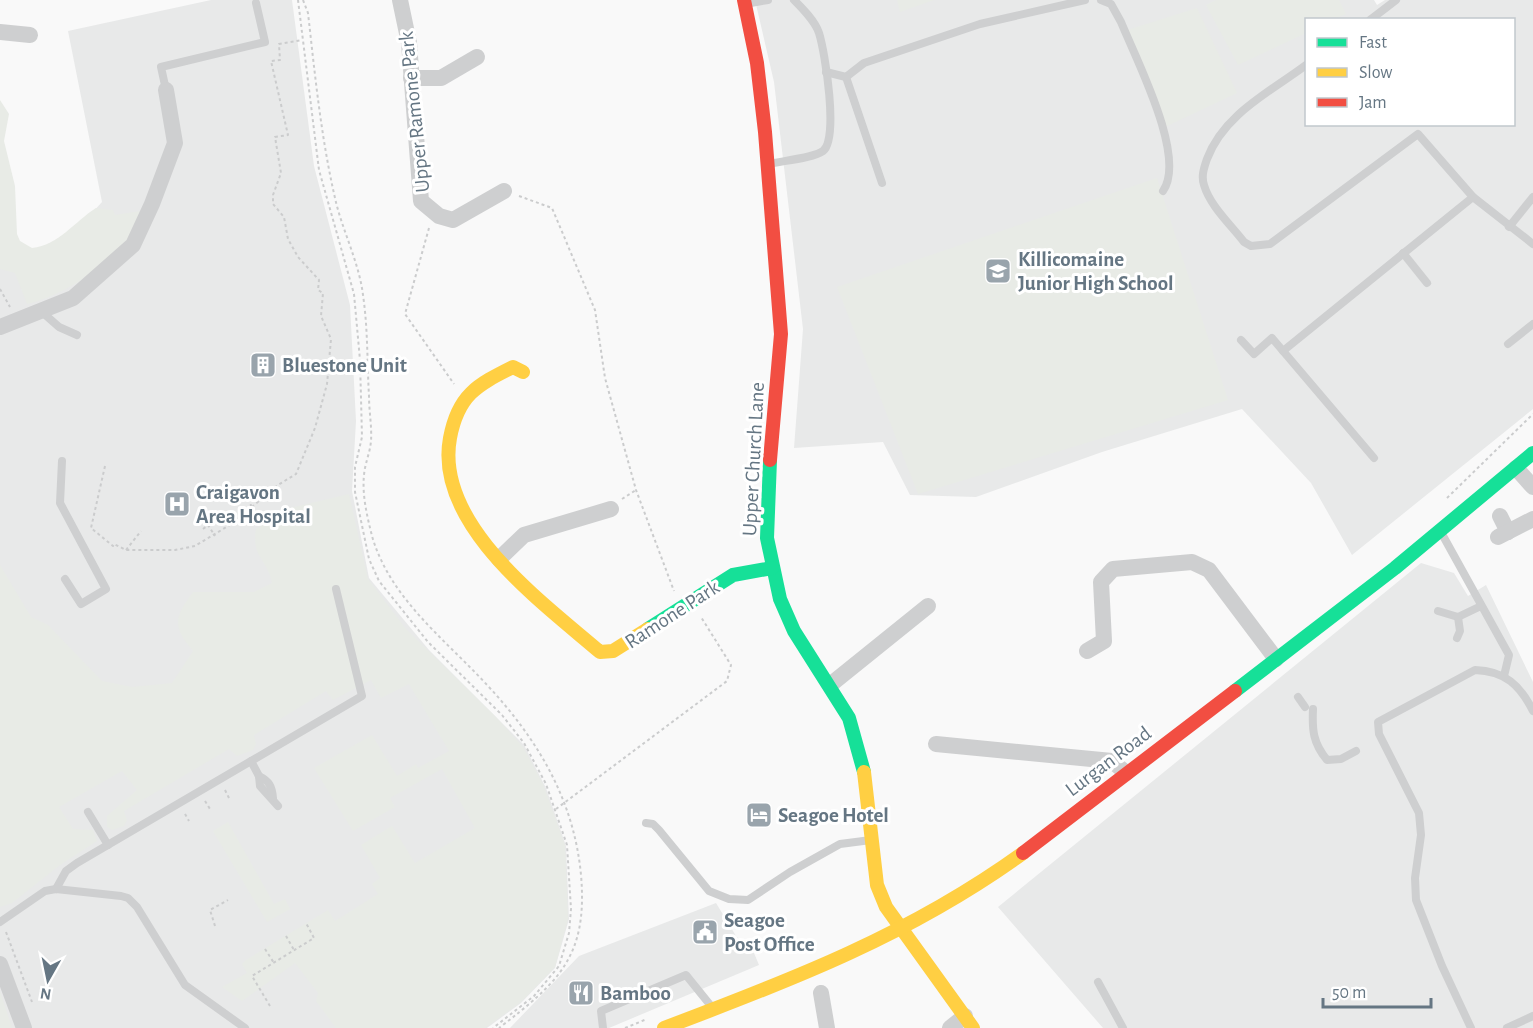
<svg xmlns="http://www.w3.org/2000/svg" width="1533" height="1028" viewBox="0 0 1533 1028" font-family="'Alegreya Sans',sans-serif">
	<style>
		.built { fill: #e8e9e9; fill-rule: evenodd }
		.green { fill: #e8ebe6 }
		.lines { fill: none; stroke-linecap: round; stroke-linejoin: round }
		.path { stroke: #cbcccd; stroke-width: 2; stroke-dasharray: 3 3; stroke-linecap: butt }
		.lane { stroke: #cecfd0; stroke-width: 8 }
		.street { stroke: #cecfd0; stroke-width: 16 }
		.fast { stroke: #16e098; stroke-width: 14 }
		.slow { stroke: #ffcf43; stroke-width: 14 }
		.jam { stroke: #f24e42; stroke-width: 14 }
		.labels { text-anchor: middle; stroke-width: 6; stroke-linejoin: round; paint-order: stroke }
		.street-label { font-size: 21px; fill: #657683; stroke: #fff }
		.poi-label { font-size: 21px; font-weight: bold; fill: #657683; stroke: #fff; text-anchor: start }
	</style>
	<rect width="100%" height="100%" fill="#f9f9f9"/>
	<g class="built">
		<polygon points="211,0 292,0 314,166 350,305 356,421 352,491 369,578 429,650 524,745 546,788 566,846 569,919 555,968 521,1003 487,1028 0,1028 0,265 43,266 102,202 68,31"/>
		<path d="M755 0H1374L1377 5 1385 0H1533V409L1352 555 1311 483 1242 409 1102 452 976 497 910 495 883 442 794 448 803 329 774 82ZM1306 20H1514V124H1306Z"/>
		<polygon points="1421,563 1454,573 1468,596 1486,585 1533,682 1533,1028 1103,1028 998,907"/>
		<polygon points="716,903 736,936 754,953 759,965 609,1028 510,1028 579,956"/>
	</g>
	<g class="green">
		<polygon points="897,0 934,0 900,12"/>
		<polygon points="1216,0 1339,0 1346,14 1334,19 1306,20 1306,33 1238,65 1206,5"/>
		<polygon points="1197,8 1237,93 1163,128 1124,31"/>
		<path d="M0 100 9 114 4 141 15 186 17 234 20 241 32 248C59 245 74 222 96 208L113 210 115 215 141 211C132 254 67 295 27 304L15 273 0 269Z"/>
		<polygon points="1157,178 1228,400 918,494 837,287"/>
		<path d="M349 494 368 579 406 629 495 716 523 747 543 784 565 845 568 919 555 967 521 1002 485 1028H336L316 1001 318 993 295 963 242 1001 222 987 247 973 242 964 246 960 328 910 335 921 378 894 372 884 380 878 361 845 392 826 415 863 475 828 442 769 390 798 395 807 353 831 314 768 372 735 397 776 416 764 418 768 449 751 409 684 381 698 371 680 333 700 326 691 254 735 256 744 253 750 237 756 229 749 124 811 127 820 124 826 112 830 107 827V816L137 790 122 771 59 807 73 829 93 830 97 841 60 865 12 903 0 907V565L31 617 48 625 102 681 132 687 172 683 193 651C172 626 174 618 193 592H254L272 583C268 560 251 557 256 529L286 509Z"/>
		<polygon points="228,822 274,904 285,899 290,909 267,922 213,831"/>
		<polygon points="0,992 12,1028 0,1028"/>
	</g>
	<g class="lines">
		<g class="path">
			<polyline points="298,0 319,170 354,294 360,360 362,437 355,467 355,492 369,559 379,581 428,642 502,715 524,743 546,784 567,845 571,909 569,933 559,966 534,996 493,1028"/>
			<path d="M303 0 308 13C315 75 321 137 335 198 342 230 359 262 363 295 368 329 367 362 369 396 369 411 372 427 371 441 370 453 365 463 364 475 362 495 367 516 372 536 390 599 446 640 488 686 538 740 574 800 581 875 588 956 559 982 499 1028"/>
			<polyline points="519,196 552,208 595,310 605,378 636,490 674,591"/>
			<polyline points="429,228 405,314 454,384"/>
			<polyline points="0,289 10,307"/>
			<polyline points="311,367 330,359"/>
			<polyline points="105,466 91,528 113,546 114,544 126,550 175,550 195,546 233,523 278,485 296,474 315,428 327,384 331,339 321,316 323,293 318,290 319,280 298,257 288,239 284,217 273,204 273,195 281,173 275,137 288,135 271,61 280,60 279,44 302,40"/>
			<polyline points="250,486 251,509"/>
			<polyline points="1447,498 1533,414"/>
			<polyline points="622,499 636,490"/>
			<polyline points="203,529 208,525 215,536"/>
			<polyline points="126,550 141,531"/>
			<polyline points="225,790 229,798"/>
			<polyline points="205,801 210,809"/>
			<polyline points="556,809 727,681 731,665 701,617"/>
			<polyline points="185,814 189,821"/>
			<polyline points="215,926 210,910 228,900"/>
			<polyline points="6,932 32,1002"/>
			<polyline points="286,936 294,950"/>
			<polyline points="265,949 274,963"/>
			<polyline points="270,1006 252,976 314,938 306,923"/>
			<polyline points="625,1028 647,1019"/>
		</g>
		<g class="lane">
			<path d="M1101 0 1111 4 1121 22C1136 59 1187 157 1163 191"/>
			<polyline points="745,4 768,0"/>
			<polyline points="1370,20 1396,0"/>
			<path d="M1306 65C1270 92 1224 114 1207 159 1204 168 1201 176 1204 185 1210 206 1231 225 1244 242L1251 246 1270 244 1418 134 1473 197 1533 244"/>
			<polyline points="826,72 846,77 864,63 980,24 1085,0"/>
			<polyline points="846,77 882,183"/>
			<polyline points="166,90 161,67 265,42 256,3"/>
			<path d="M769 164C781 161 814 158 823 151 839 139 825 52 819 33 815 21 803 9 794 0"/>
			<polyline points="1509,227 1533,197"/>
			<polyline points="1403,253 1427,283"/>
			<polyline points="42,312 59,327 77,335"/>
			<polyline points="1241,340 1254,354 1272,338 1374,458"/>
			<polyline points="1508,344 1533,324"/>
			<polyline points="1283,351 1473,197"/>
			<polyline points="62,461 60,503 106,589 81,604 65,579"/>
			<polyline points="1442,534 1509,655 1504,676"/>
			<polyline points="1438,611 1458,617 1481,606"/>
			<polyline points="1457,638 1460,631 1458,617"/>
			<polyline points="1298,697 1305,707"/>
			<path d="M1313 709C1312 730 1313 743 1327 760L1341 759 1356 751"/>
			<polyline points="251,761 259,776 260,786 278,806"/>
			<path d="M259 776C269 781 272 786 273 798"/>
			<polyline points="88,812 108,845"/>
			<polyline points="646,823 653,824 659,830 709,891 729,899 748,900 790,872 840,844 871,840"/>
			<polyline points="56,889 66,871 77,863 362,696 336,589"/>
			<polyline points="0,922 45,891 56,889 121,896 128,898 137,907 185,985 245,1028"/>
			<polyline points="1098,982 1123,1028"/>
			<polyline points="603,1028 601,1011 686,975 711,1006"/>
			<path d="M1471 1028 1442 966 1416 900 1415 878 1421 835 1419 813 1379 734 1378 722 1475 670C1505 671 1520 685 1533 711"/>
			<polyline points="1507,1028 1533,1016"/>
		</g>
		<g class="street">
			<polyline points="400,0 409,43 421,201 439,216 453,220 504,191"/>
			<polyline points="0,32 30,35"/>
			<polyline points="411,78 441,78 477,57"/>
			<polyline points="0,327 73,298 133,245 152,204 175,143 166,90"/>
			<polyline points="1516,468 1533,487"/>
			<polyline points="1500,516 1508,532"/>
			<polyline points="1498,537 1533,519"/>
			<polyline points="499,559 524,535 611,509"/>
			<polyline points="1087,651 1104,641 1101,582 1113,569 1192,562 1209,570 1276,659"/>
			<polyline points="830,685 928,606"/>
			<polyline points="936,744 1112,761 1126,773"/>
			<polyline points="0,964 24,1028"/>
			<polyline points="821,993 827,1028"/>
			<polyline points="950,1028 965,1016"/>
		</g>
		<g class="fast">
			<polyline points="770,460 767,538 780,599 794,631 849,718 864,772"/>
			<polyline points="648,629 733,575 772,568"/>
			<polyline points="1235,691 1395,568 1533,453"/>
		</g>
		<g class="slow">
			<path d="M523 372 513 367C477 385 458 395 450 438 434 524 542 602 600 652L613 651 648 629"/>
			<polyline points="864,772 877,885 886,907 973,1028"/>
			<path d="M664 1028C792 980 911 934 1023 853"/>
		</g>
		<g class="jam">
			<polyline points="744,0 757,63 765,132 781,334 770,460"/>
			<polyline points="1023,853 1235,691"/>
		</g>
	</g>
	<defs>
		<symbol id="school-square" viewBox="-11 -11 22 22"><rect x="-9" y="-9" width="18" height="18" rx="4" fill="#99a4ac" stroke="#fff"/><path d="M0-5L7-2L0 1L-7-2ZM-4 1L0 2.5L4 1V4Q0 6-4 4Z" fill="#fff"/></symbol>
		<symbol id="building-square" viewBox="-11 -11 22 22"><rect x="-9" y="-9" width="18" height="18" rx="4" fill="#99a4ac" stroke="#fff"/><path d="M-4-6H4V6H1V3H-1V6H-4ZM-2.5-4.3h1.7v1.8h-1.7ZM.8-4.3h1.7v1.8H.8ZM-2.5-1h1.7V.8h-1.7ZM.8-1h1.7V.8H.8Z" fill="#fff"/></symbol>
		<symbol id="hospital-square" viewBox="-11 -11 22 22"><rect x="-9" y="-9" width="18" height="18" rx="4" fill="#99a4ac" stroke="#fff"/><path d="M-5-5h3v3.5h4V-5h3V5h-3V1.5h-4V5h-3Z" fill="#fff"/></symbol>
		<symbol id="hotel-square" viewBox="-11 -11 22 22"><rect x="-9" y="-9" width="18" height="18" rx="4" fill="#99a4ac" stroke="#fff"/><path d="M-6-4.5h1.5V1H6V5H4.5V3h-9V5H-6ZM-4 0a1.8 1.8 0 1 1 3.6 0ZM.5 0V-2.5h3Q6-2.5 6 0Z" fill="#fff"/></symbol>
		<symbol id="civic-square" viewBox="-11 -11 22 22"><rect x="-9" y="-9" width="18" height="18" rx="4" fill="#99a4ac" stroke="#fff"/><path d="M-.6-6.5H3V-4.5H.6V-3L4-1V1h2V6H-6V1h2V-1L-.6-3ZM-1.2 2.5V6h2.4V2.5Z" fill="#fff"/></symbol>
		<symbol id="restaurant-square" viewBox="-11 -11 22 22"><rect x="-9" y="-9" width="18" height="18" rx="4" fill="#99a4ac" stroke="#fff"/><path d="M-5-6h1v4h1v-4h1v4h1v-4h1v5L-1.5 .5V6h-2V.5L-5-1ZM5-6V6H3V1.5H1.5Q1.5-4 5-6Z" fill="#fff"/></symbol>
	</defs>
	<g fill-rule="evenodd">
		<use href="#school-square" x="983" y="256" width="30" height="30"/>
		<use href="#building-square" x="248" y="350" width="30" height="30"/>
		<use href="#hospital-square" x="162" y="489" width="30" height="30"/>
		<use href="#hotel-square" x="744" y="800" width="30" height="30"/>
		<use href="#civic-square" x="690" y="917" width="30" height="30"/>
		<use href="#restaurant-square" x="566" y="978" width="30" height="30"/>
	</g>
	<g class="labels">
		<g class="street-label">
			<text transform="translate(414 112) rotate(-96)" y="7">Upper Ramone Park</text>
			<text transform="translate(753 459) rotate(-87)" y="7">Upper Church Lane</text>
			<text transform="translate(672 614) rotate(-33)" y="7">Ramone Park</text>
			<text transform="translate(1108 761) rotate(-37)" y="7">Lurgan Road</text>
		</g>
		<g class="poi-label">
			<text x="1018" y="266">Killicomaine<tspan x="1018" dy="24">Junior High School</tspan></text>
			<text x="282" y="372">Bluestone Unit</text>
			<text x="196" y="499">Craigavon<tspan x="196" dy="24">Area Hospital</tspan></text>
			<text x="778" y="822">Seagoe Hotel</text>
			<text x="724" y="927">Seagoe<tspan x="724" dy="24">Post Office</tspan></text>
			<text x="600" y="1000">Bamboo</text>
		</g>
	</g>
	<rect x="1305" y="18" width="210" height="108" fill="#ffffff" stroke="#c1c8cd" stroke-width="1.5"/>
	<rect x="1317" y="38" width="30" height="9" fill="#16e098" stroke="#c1c8cd" stroke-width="1.5"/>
	<text x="1359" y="48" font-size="18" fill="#657683">Fast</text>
	<rect x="1317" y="68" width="30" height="9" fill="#ffcf43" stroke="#c1c8cd" stroke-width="1.5"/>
	<text x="1359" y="78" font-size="18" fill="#657683">Slow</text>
	<rect x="1317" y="98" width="30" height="9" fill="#f24e42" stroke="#c1c8cd" stroke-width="1.5"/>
	<text x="1359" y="108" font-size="18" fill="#657683">Jam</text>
	<g transform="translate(48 980) rotate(189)" stroke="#ffffff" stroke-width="4.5" paint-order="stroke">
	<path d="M0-4.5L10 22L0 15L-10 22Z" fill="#657683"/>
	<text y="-9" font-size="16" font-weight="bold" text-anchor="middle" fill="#657683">N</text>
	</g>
	<path d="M1323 998v9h108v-9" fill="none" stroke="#657683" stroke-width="3"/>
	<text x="1332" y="998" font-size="18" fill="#657683" stroke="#ffffff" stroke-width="4.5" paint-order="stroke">50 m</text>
</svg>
